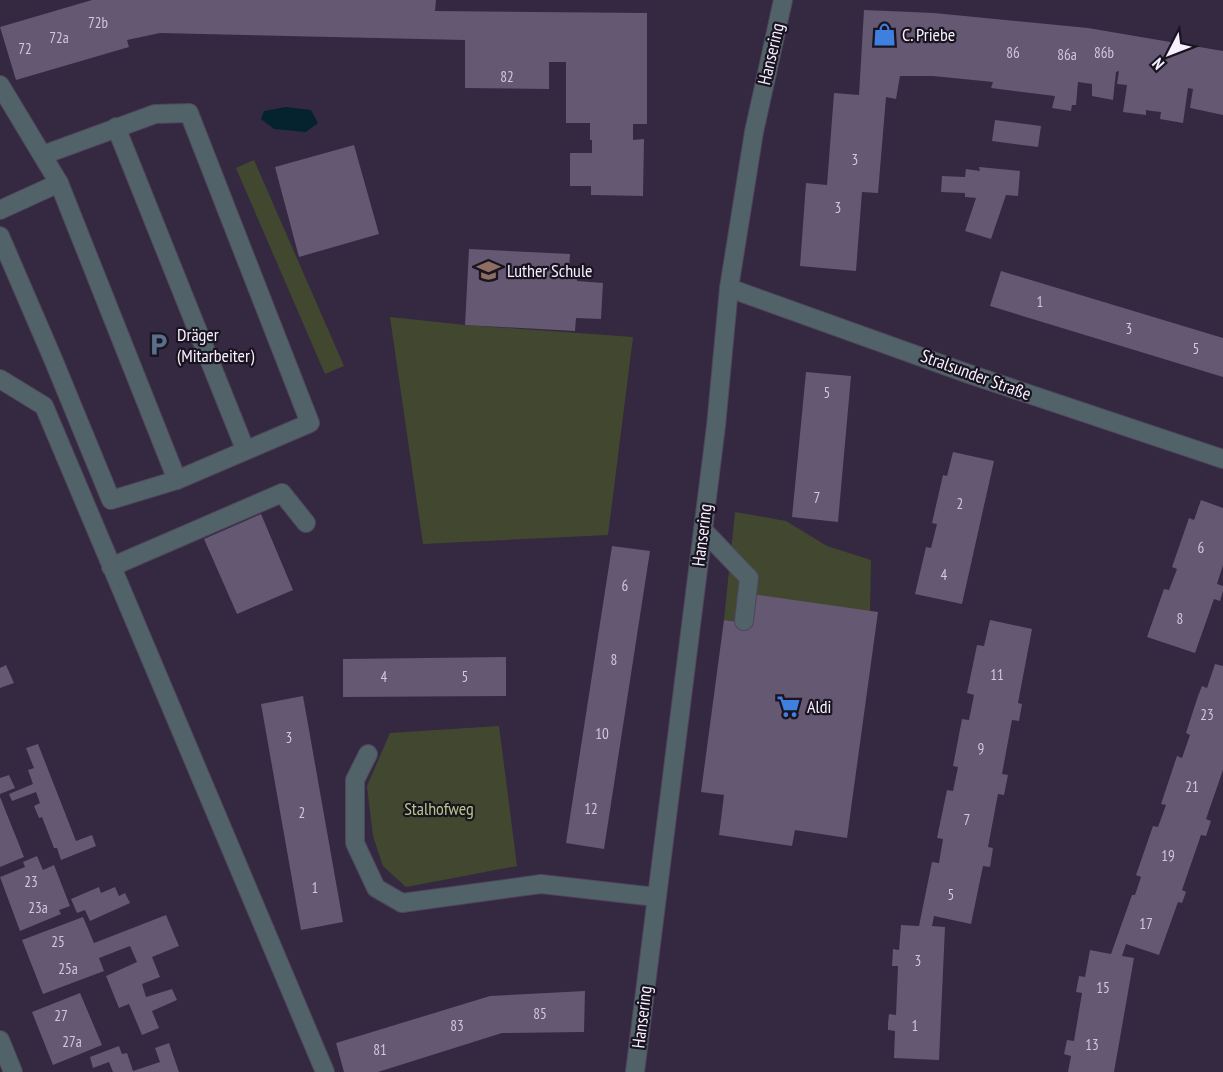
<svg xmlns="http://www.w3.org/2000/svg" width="1223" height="1072" viewBox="0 0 1223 1072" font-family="'PT Sans Narrow',sans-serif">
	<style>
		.green { fill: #42482f }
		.water { fill: #04232e }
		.building { fill: #645872 }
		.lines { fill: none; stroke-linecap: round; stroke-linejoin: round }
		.minor-casing { stroke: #4f455c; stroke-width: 20 }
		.minor { stroke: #516269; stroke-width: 18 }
		.labels { text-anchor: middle; stroke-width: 4.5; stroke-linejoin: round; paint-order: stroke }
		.number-label { font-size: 15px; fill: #d2c9dc }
		.poi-label { font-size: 18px; fill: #f6efff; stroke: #19141f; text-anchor: start }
		.street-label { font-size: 18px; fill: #f6efff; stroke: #19141f }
		.park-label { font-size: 18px; fill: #b8c68a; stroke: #19141f }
	</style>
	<rect width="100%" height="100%" fill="#342941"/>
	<g class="green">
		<polygon points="254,160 344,366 325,374 236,168"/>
		<polygon points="390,317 465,325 633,337 608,535 423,544"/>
		<polygon points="735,512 786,521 827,546 871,560 870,611 747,623 724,620"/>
		<polygon points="499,726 517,866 406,887 383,866 373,836 367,786 390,733"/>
	</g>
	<polygon class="water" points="286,107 311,110 318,123 306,132 274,129 261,119 264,111"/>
	<g class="building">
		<polygon points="92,0 436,0 435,11 647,13 647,124 633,124 633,140 644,139 643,196 591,195 591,186 570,186 570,153 592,153 592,140 590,140 590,123 566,123 566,62 549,62 549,89 465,88 465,40 160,33 127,40 129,47 16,80 0,27"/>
		<polygon points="864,10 934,13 1088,28 1223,51 1223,115 1190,108 1193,89 1188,88 1183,123 1160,119 1161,112 1152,111 1146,110 1146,115 1123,112 1127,85 1117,84 1119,71 1116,72 1113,100 1092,96 1092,84 1078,82 1076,105 1072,105 1071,111 1052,108 1055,96 991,88 993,82 933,76 900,76 896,99 886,97 878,193 862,192 856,271 800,266 806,183 827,185 834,93 859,95"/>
		<polygon points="995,120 1041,126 1038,147 992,141"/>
		<polygon points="354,145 379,234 299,257 275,167"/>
		<polygon points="979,167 1020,171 1018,196 1006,195 991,239 965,231 976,198 965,197 965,193 941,192 942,176 965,177 966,169 980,171"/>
		<polygon points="469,249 570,254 569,271 577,271 577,281 603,283 601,319 576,318 575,331 465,325"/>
		<polygon points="1001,271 1223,338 1223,377 990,306"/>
		<polygon points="806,372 851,376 838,522 792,517"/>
		<polygon points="953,452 994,461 962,604 915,594 926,547 931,548 937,524 932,523 943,475 947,476"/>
		<polygon points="1201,500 1223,508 1223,565 1217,584 1223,586 1223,591 1220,601 1214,599 1195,653 1147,637 1164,589 1169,590 1177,569 1172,567 1189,518 1194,520"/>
		<polygon points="261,514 293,590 237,614 204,539"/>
		<polygon points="612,546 650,551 604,849 566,843"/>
		<polygon points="751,594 878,612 847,838 795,830 792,846 719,835 724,795 701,792 724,620 747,623"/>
		<polygon points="990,620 1032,629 1018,703 1022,704 1019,721 1012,720 1002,774 1008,775 1004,795 998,794 988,847 993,848 990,867 983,866 971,924 934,916 932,926 945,927 939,1060 894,1058 895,1031 888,1030 888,1023 889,1014 896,1015 898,966 892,966 893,949 899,950 901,925 919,926 932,862 939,863 943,839 937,838 947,790 953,791 958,767 953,766 962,719 969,720 974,695 967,693 977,645 984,646"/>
		<polygon points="506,657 506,696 343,697 343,659"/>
		<polygon points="1215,664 1223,666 1223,770 1206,819 1211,821 1206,836 1201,835 1182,890 1186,892 1182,903 1178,902 1159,955 1126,944 1122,956 1134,958 1114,1072 1068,1072 1071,1056 1064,1054 1067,1040 1074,1041 1082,993 1076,992 1079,976 1085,977 1090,950 1111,954 1132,895 1135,895 1141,877 1136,875 1153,826 1158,827 1166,805 1161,804 1177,756 1182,758 1190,735 1186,733 1198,696 1202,686 1207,688"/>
		<polygon points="6,665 14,683 0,688 0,668"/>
		<polygon points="303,696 343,922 301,930 261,704"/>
		<polygon points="38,744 76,841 92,835 96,846 61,860 57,848 54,848 42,817 39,818 34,806 40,803 36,792 12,801 9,794 33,784 28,770 34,768 26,748"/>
		<polygon points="9,775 15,788 0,794 0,778"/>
		<polygon points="0,797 24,857 0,867"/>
		<polygon points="37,856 43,870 54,865 70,906 59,910 61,914 20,931 0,877 25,867 23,862"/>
		<polygon points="99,887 101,893 115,887 119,896 125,893 130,903 90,921 85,910 77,913 71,899"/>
		<polygon points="166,915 179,946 152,957 160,977 142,984 146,997 172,989 177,1000 152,1011 159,1028 142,1035 129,1004 119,1008 106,976 137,962 130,946 99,958 104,971 43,994 22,940 83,917 94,943"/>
		<polygon points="585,991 584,1032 502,1033 378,1072 344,1072 336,1043 490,996"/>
		<polygon points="80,993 102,1045 53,1065 32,1012"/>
		<polygon points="169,1043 179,1072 113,1072 109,1062 93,1068 90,1057 119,1046 122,1054 127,1053 133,1071 160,1062 155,1048"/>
	</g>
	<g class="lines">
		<defs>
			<g id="minor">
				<polyline points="0,85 59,183 177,480"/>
				<polyline points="116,127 245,449"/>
				<polyline points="0,210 59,183"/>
				<polyline points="0,236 53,359 111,500 177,480 310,423 189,113 155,114 43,155"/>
				<polyline points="729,288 966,373 1223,459"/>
				<polyline points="0,379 44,406 325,1072"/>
				<polyline points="703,530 749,578 744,621"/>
				<polyline points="111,567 282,493 306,523"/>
				<polyline points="368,754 355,780 355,843 376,888 402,903 541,884 656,897"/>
				<polyline points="0,1040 13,1072"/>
				<polyline points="635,1072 716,426 729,288 754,132 783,0"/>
			</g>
		</defs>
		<use href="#minor" class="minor-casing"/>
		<use href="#minor" class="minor"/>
	</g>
	<defs>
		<symbol id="shop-bare" viewBox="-9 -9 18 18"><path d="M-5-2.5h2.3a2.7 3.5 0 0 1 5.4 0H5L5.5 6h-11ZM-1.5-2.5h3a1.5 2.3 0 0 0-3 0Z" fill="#3f7fe0" stroke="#19141f" stroke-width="2.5" paint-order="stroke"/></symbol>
		<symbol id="school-bare" viewBox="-9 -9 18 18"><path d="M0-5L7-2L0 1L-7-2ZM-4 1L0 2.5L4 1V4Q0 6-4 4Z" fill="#8d6e63" stroke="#19141f" stroke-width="2.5" paint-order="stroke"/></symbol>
		<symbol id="parking-bare" viewBox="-9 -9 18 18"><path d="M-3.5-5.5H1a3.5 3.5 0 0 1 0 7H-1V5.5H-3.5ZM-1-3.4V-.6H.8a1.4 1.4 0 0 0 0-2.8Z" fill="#5c6f8a" stroke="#19141f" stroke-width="2.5" paint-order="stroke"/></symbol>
		<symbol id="supermarket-bare" viewBox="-9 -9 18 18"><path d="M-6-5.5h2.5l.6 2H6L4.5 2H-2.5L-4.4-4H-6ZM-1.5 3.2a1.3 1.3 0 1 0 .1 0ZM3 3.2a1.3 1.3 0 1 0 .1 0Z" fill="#3f7fe0" stroke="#19141f" stroke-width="2.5" paint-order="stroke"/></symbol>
	</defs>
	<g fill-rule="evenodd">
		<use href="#shop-bare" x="868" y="18" width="33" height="33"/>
		<use href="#school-bare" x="472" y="254" width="33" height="33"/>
		<use href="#parking-bare" x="142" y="328" width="33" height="33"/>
		<use href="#supermarket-bare" x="772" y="690" width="33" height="33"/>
	</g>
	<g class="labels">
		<g class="number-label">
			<text x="98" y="28">72b</text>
			<text x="59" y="43">72a</text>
			<text x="25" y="54">72</text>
			<text x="1013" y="58">86</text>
			<text x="1104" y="58">86b</text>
			<text x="1067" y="60">86a</text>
			<text x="507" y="82">82</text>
			<text x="855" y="165">3</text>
			<text x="838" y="213">3</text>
			<text x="1040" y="307">1</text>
			<text x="1129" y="334">3</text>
			<text x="1196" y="354">5</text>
			<text x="827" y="398">5</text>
			<text x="817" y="503">7</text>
			<text x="960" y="509">2</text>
			<text x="1201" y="553">6</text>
			<text x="944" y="580">4</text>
			<text x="625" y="591">6</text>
			<text x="1180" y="624">8</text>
			<text x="614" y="665">8</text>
			<text x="997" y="680">11</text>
			<text x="384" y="682">4</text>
			<text x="465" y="682">5</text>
			<text x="1207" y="720">23</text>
			<text x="602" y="739">10</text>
			<text x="289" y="743">3</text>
			<text x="981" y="754">9</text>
			<text x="1192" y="792">21</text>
			<text x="591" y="814">12</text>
			<text x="302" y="818">2</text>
			<text x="967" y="825">7</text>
			<text x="1168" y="861">19</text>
			<text x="31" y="887">23</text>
			<text x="315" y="893">1</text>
			<text x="951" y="900">5</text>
			<text x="38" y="913">23a</text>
			<text x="1146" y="929">17</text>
			<text x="58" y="947">25</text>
			<text x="918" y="966">3</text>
			<text x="68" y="974">25a</text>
			<text x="1103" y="993">15</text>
			<text x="540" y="1019">85</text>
			<text x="61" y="1021">27</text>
			<text x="457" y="1031">83</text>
			<text x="915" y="1031">1</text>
			<text x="72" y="1047">27a</text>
			<text x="1092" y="1050">13</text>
			<text x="380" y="1055">81</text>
		</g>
		<g class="poi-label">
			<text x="902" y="41">C. Priebe</text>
			<text x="507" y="277">Luther Schule</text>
			<text x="177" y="341">Dräger<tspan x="177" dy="21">(Mitarbeiter)</tspan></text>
			<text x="807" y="713">Aldi</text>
		</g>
		<g class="street-label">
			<text transform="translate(771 54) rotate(-77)" y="6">Hansering</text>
			<text transform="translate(976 375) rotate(20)" y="6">Stralsunder Straße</text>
			<text transform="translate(702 535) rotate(-83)" y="6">Hansering</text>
			<text transform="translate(642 1017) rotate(-83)" y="6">Hansering</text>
		</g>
		<g class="park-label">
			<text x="439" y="815">Stalhofweg</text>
		</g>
	</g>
	<g transform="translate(1169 54) rotate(228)" stroke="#19141f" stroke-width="4.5" paint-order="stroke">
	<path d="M0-4.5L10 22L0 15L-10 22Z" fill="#f6efff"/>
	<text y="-9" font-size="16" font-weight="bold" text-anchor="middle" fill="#f6efff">N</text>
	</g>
</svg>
